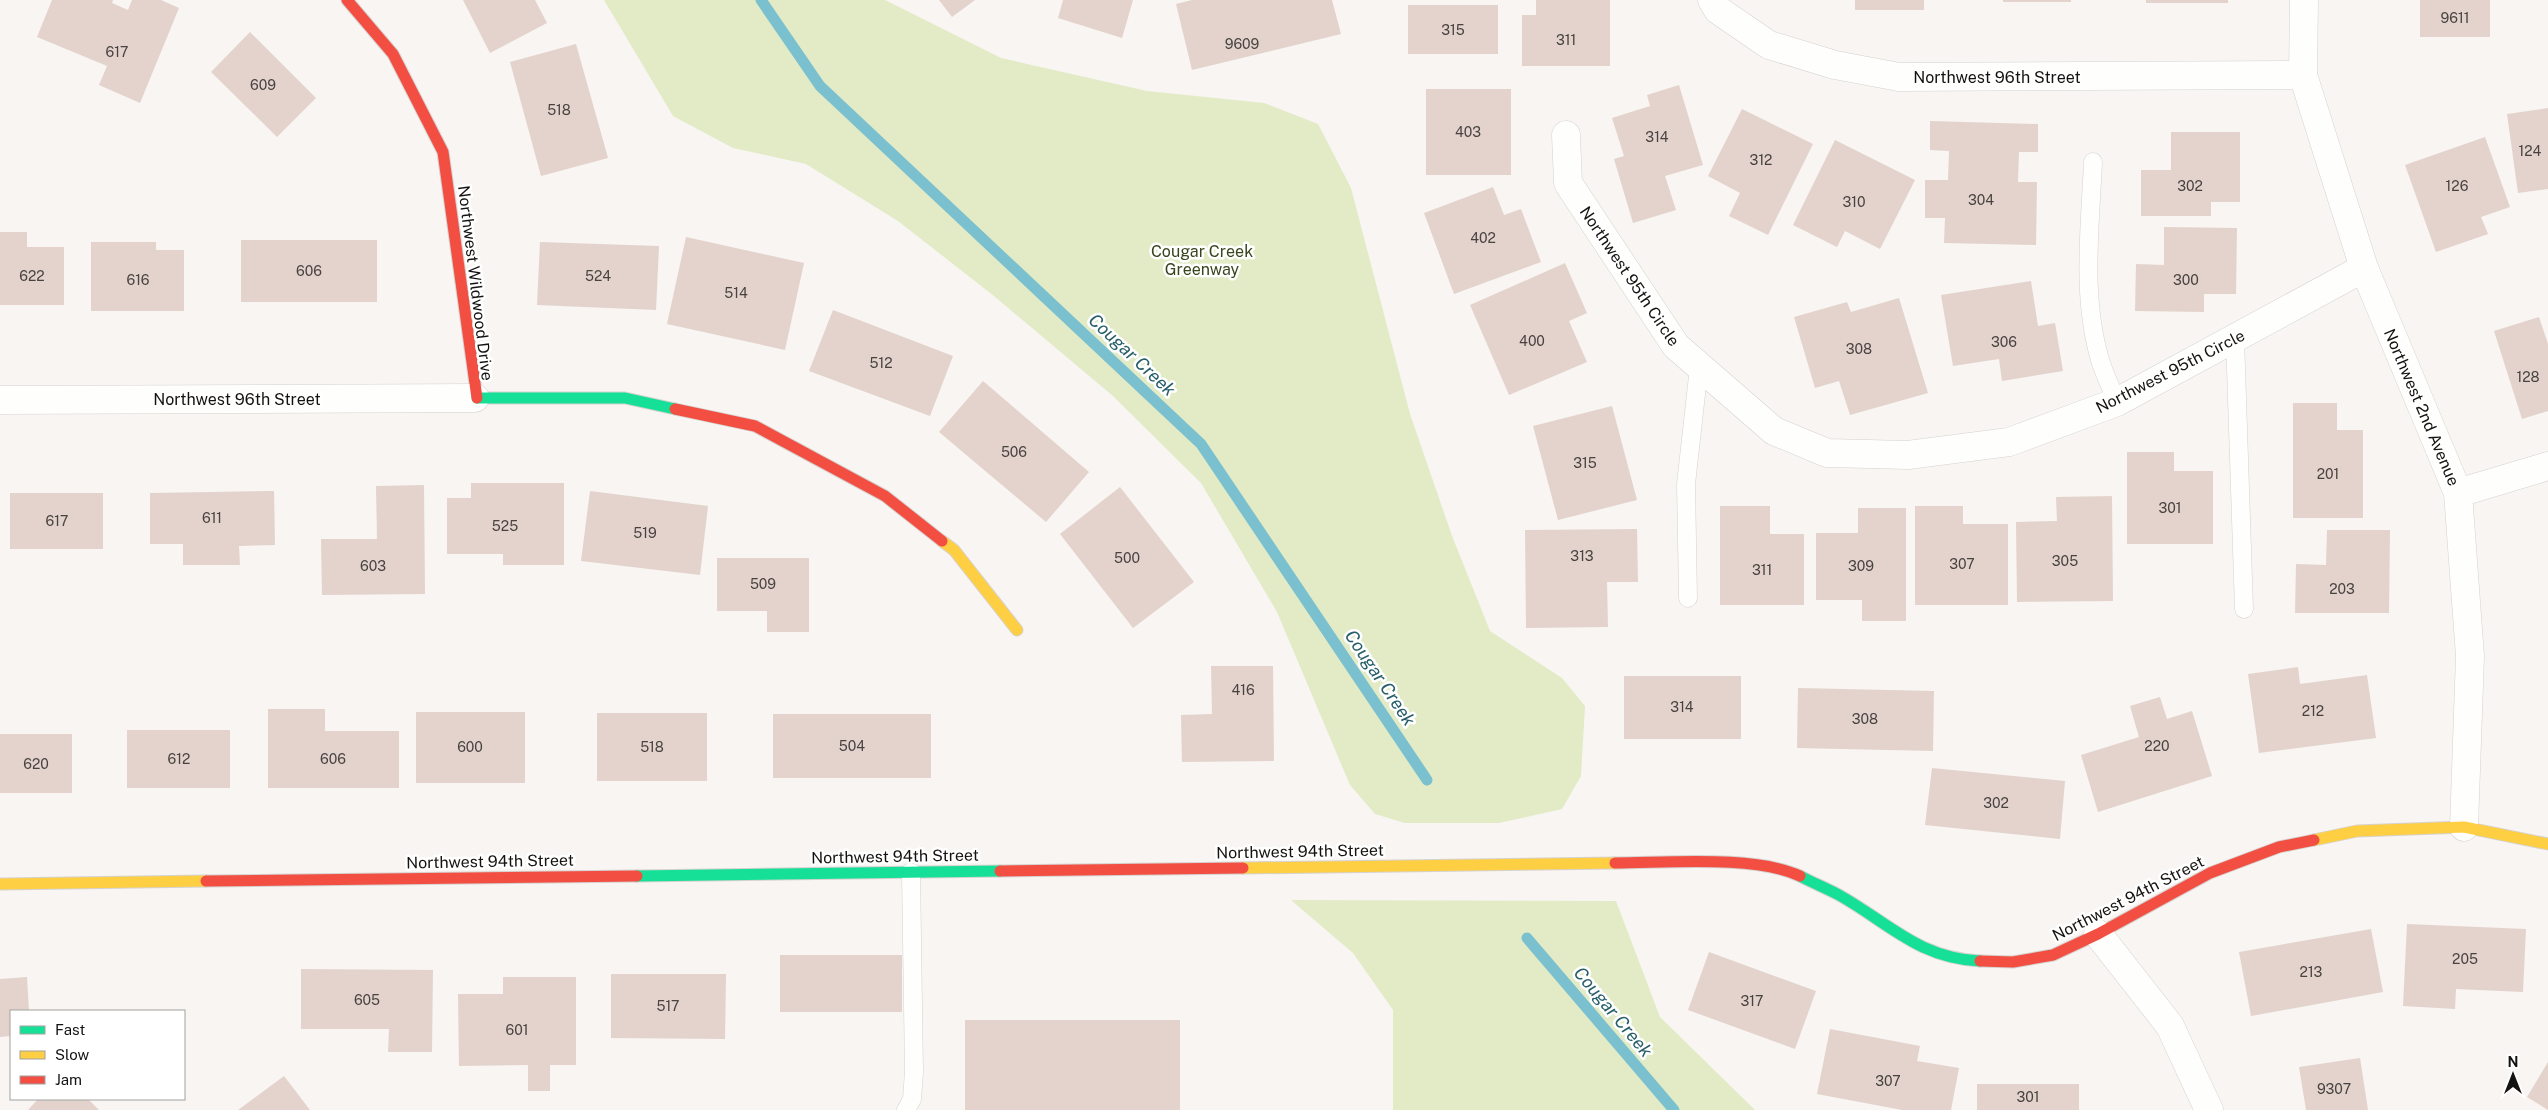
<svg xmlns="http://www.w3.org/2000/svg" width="2548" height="1110" viewBox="0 0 2548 1110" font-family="'Public Sans',sans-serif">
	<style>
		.green { fill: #e2ebc6 }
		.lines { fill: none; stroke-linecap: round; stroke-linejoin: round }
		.stream { stroke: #7ac0ce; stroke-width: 11 }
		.building { fill: #e3d3cc }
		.lane-casing { stroke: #d5d2d0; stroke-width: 19 }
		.street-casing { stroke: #d5d2d0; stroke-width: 29 }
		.fast-casing { stroke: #d5d2d0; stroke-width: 13 }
		.slow-casing { stroke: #d5d2d0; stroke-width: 13 }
		.jam-casing { stroke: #d5d2d0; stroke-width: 13 }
		.lane { stroke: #fefefd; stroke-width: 18 }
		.street { stroke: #fefefd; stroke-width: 28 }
		.fast { stroke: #16e098; stroke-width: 11 }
		.slow { stroke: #ffcf43; stroke-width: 11 }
		.jam { stroke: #f24e42; stroke-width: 11 }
		.labels { text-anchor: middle; stroke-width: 5; stroke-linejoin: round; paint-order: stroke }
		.number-label { font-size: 14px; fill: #484340 }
		.street-label { font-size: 16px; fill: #151311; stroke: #fff }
		.park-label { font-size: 16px; fill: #3a441d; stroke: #fff }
		.water-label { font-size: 18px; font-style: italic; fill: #275e6a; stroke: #fff }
	</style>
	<rect width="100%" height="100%" fill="#f8f5f2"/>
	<g class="green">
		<polygon points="604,0 885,0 1001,58 1147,91 1264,103 1318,124 1351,188 1410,414 1452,536 1490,631 1562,678 1585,706 1581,776 1562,809 1499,823 1405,823 1375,814 1350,785 1277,612 1201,483 1113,396 994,296 898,221 806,164 733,148 673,116"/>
		<polygon points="1291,900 1616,901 1660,1017 1755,1110 1393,1110 1393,1010 1353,953"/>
	</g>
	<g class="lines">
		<g class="stream">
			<polyline points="761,0 820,86 1201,444 1427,780"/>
			<polyline points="1527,938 1674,1110"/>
		</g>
	</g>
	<g class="building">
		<polygon points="52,0 113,0 112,3 128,10 132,0 161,0 179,8 140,103 99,85 107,66 37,37"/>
		<polygon points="463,0 535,0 547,23 490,53"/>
		<polygon points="939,0 975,0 952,17"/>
		<polygon points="1063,0 1133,0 1122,38 1058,18"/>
		<polygon points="1192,0 1332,0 1341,34 1192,70 1176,4"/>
		<polygon points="1536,0 1610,0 1610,66 1522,66 1522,15 1536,15"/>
		<rect x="1855" y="0" width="69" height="10"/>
		<rect x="2003" y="0" width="68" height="2"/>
		<rect x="2146" y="0" width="82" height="3"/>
		<rect x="2420" y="0" width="70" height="37"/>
		<rect x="1408" y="5" width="90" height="49"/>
		<polygon points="250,32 316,98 277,137 211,72"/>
		<polygon points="576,44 608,158 541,176 510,62"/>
		<polygon points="1679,85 1703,165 1665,176 1676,210 1633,223 1614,159 1624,156 1612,118 1650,106 1647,95"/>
		<rect x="1426" y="89" width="85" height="86"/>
		<polygon points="2548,108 2548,189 2518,193 2507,114"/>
		<polygon points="1742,109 1813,144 1768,235 1729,216 1740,193 1708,176"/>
		<polygon points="1930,121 2038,124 2038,152 2019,152 2018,182 2037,182 2036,245 1944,243 1945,218 1925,218 1925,180 1948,180 1949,151 1930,150"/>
		<polygon points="2171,132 2240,132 2240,202 2211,202 2211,216 2141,216 2141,170 2171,170"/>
		<polygon points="2485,137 2510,207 2481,217 2488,234 2436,252 2405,165"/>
		<polygon points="1835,140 1915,180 1880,249 1845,231 1837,247 1793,225"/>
		<polygon points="1493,187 1504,215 1521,209 1541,262 1454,294 1424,213"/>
		<polygon points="2164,227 2237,228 2236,294 2204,294 2204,312 2135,311 2136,264 2164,265"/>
		<polygon points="0,232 27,232 27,247 64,247 64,305 0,305"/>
		<polygon points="686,237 804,263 785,350 667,324"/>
		<rect x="241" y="240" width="136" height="62"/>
		<polygon points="91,242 156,242 156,250 184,250 184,311 91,311"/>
		<polygon points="540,242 659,246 656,310 537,305"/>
		<polygon points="1565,263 1587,313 1569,321 1587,362 1509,395 1470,305"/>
		<polygon points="2031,281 2038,326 2055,323 2063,371 2002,381 1999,359 1953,366 1941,295"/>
		<polygon points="1899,298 1928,393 1850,415 1839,381 1815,388 1794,317 1847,302 1851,312"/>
		<polygon points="833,310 953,356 930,416 809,371"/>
		<polygon points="2539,317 2548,344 2548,411 2522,419 2494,331"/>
		<polygon points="983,381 1089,472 1046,522 939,432"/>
		<polygon points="2293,403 2337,403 2337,430 2363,430 2363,518 2293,518"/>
		<polygon points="1612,406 1637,500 1558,520 1533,426"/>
		<polygon points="2127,452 2174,452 2174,471 2213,471 2213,544 2127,544"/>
		<polygon points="471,483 564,483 564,565 503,565 503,554 447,554 447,498 471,498"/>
		<polygon points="424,485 425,594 322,595 321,539 377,539 376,486"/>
		<polygon points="1120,487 1194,582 1133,628 1060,534"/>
		<polygon points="274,491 275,545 239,546 240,565 183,565 183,544 150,544 150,493"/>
		<polygon points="590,491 708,506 700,575 581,561"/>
		<rect x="10" y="493" width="93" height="56"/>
		<polygon points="2112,496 2113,601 2017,602 2016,522 2057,521 2056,497"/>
		<polygon points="1720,506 1770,506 1770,534 1804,534 1804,605 1720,605"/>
		<polygon points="1915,506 1963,506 1963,524 2008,524 2008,605 1915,605"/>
		<polygon points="1858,508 1906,508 1906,621 1862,621 1862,600 1816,600 1816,533 1858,533"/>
		<polygon points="1637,529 1638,582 1607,582 1608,627 1526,628 1525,530"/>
		<polygon points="2327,530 2390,530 2389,613 2295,613 2296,564 2326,565"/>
		<polygon points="717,558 809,558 809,632 767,632 767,611 717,611"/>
		<polygon points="1211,666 1273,666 1274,761 1182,762 1181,715 1212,714"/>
		<polygon points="2298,667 2300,684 2367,675 2376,738 2259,753 2248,674"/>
		<rect x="1624" y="676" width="117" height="63"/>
		<polygon points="1798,688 1934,691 1933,751 1797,748"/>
		<polygon points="2160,697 2167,719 2192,711 2212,776 2098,812 2081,755 2139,737 2130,706"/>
		<polygon points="268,709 325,709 325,731 399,731 399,788 268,788"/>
		<rect x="416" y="712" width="109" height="71"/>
		<rect x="597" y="713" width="110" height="68"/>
		<rect x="773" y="714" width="158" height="64"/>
		<rect x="127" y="730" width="103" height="58"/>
		<rect x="0" y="734" width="72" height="59"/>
		<polygon points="1932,768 2065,781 2060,839 1925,825"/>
		<polygon points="2407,924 2526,929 2523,992 2456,989 2455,1009 2403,1006"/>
		<polygon points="2371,929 2383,992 2251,1016 2239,952"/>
		<polygon points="1709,952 1816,991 1795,1049 1688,1010"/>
		<rect x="780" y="955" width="122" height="57"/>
		<polygon points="301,969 433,970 432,1052 388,1052 389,1029 301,1029"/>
		<polygon points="611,974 726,974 725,1039 611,1038"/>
		<polygon points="27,977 29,1011 11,1011 11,1036 0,1037 0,979"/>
		<polygon points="503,977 576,977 576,1065 550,1065 550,1091 528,1091 528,1065 459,1066 458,994 503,994"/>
		<rect x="965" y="1020" width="215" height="90"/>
		<polygon points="1830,1029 1920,1046 1917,1061 1959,1068 1951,1110 1902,1110 1817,1094"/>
		<polygon points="2360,1058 2368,1110 2306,1110 2299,1067"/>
		<polygon points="2548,1062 2548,1110 2527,1097"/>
		<polygon points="284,1076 310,1110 238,1110"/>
		<rect x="1977" y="1084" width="102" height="26"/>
		<polygon points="38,1099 88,1099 99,1110 28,1110"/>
	</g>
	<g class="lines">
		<defs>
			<g id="lane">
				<path d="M2093 162C2090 228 2081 299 2101 363 2105 376 2112 389 2117 402"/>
				<polyline points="2235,338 2244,609"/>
				<polyline points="1688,598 1686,484 1699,367"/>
				<polyline points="906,1110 912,1099 914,1072 911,872"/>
			</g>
			<g id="street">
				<polyline points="1712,0 1718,10 1769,45 1835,65 1899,77 2303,75"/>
				<polyline points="2304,0 2303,75 2364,268 2458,493 2470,656 2464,827"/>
				<polyline points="1566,135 1568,183 1676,346 1774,431 1827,453 1908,455 2009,442 2117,402 2364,268"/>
				<polyline points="0,400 475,398"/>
				<polyline points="2458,493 2548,466"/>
				<polyline points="2098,934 2170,1026 2209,1110"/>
			</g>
			<g id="fast">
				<polyline points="477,398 625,398 675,409"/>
				<polyline points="637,876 1000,871"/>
				<path d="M1800 876C1813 883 1826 888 1839 895 1889 923 1918 958 1980 961"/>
			</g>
			<g id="slow">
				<polyline points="942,541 954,550 1017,630"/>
				<polyline points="2314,840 2357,831 2464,827 2548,844"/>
				<polyline points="1243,868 1615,863"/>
				<polyline points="0,884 206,881"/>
			</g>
			<g id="jam">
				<polyline points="347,0 393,54 443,152 477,398"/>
				<polyline points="675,409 755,426 885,496 942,541"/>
				<path d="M1615 863C1666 863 1755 855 1800 876"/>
				<polyline points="1000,871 1243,868"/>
				<polyline points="206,881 637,876"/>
				<polyline points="1980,961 2013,962 2053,955 2098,934 2210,873 2279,847 2314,840"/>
			</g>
		</defs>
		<use href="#lane" class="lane-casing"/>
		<use href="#street" class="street-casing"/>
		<use href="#fast" class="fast-casing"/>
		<use href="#slow" class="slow-casing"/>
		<use href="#jam" class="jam-casing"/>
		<use href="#lane" class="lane"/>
		<use href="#street" class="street"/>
		<use href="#fast" class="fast"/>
		<use href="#slow" class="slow"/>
		<use href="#jam" class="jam"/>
	</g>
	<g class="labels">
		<g class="number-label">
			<text x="2455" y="23">9611</text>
			<text x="1453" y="35">315</text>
			<text x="1566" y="45">311</text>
			<text x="1242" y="49">9609</text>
			<text x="117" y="57">617</text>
			<text x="263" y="90">609</text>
			<text x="559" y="115">518</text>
			<text x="1468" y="137">403</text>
			<text x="1657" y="142">314</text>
			<text x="2530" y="156">124</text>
			<text x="1761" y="165">312</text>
			<text x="2190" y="191">302</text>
			<text x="2457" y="191">126</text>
			<text x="1981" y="205">304</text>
			<text x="1854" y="207">310</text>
			<text x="1483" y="243">402</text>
			<text x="309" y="276">606</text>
			<text x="32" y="281">622</text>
			<text x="598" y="281">524</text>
			<text x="138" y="285">616</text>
			<text x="2186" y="285">300</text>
			<text x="736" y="298">514</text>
			<text x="1532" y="346">400</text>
			<text x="2004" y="347">306</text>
			<text x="1859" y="354">308</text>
			<text x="881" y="368">512</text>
			<text x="2528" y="382">128</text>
			<text x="1014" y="457">506</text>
			<text x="1585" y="468">315</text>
			<text x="2328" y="479">201</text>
			<text x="2170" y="513">301</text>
			<text x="212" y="523">611</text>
			<text x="57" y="526">617</text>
			<text x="505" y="531">525</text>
			<text x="645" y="538">519</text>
			<text x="1582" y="561">313</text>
			<text x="1127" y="563">500</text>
			<text x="2065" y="566">305</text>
			<text x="1962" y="569">307</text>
			<text x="373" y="571">603</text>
			<text x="1861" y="571">309</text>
			<text x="1762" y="575">311</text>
			<text x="763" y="589">509</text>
			<text x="2342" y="594">203</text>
			<text x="1243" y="695">416</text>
			<text x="1682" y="712">314</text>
			<text x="2313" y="716">212</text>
			<text x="1865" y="724">308</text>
			<text x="852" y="751">504</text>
			<text x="2157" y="751">220</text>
			<text x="470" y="752">600</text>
			<text x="652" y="752">518</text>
			<text x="179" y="764">612</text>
			<text x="333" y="764">606</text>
			<text x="36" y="769">620</text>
			<text x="1996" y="808">302</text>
			<text x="2465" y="964">205</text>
			<text x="2311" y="977">213</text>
			<text x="367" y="1005">605</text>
			<text x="1752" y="1006">317</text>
			<text x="668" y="1011">517</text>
			<text x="517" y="1035">601</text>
			<text x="1888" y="1086">307</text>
			<text x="2334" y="1094">9307</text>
			<text x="2028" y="1102">301</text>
		</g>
		<g class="street-label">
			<text x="1997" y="83">Northwest 96th Street</text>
			<text transform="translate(1630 276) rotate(56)" y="6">Northwest 95th Circle</text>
			<text transform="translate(476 283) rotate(83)" y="6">Northwest Wildwood Drive</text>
			<text transform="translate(2170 371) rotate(-27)" y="6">Northwest 95th Circle</text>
			<text x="237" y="405">Northwest 96th Street</text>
			<text transform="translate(2422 407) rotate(67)" y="6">Northwest 2nd Avenue</text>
			<text transform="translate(1300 851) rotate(-1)" y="6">Northwest 94th Street</text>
			<text transform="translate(895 856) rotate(-1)" y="6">Northwest 94th Street</text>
			<text transform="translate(490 861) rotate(-1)" y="6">Northwest 94th Street</text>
			<text transform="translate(2128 898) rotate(-27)" y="6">Northwest 94th Street</text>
		</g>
		<g class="park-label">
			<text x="1202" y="257">Cougar Creek<tspan x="1202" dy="18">Greenway</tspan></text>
		</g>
		<g class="water-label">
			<text transform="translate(1132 355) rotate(43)" y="6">Cougar Creek</text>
			<text transform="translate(1380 678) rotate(56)" y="6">Cougar Creek</text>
			<text transform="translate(1613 1012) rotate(50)" y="6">Cougar Creek</text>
		</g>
	</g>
	<rect x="10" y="1010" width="175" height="90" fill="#ffffff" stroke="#a1a1a0"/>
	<rect x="20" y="1026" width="25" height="8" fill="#16e098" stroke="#a1a1a0"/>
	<text x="55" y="1035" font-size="15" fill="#151311">Fast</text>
	<rect x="20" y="1051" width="25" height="8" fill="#ffcf43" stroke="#a1a1a0"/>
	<text x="55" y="1060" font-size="15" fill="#151311">Slow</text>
	<rect x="20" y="1076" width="25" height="8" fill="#f24e42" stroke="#a1a1a0"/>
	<text x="55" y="1085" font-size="15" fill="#151311">Jam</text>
	<g transform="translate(2513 1075)" stroke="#ffffff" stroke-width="4" paint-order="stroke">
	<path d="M0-4L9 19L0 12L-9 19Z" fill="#151311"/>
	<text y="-8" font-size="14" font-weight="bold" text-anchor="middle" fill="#151311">N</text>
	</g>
</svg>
